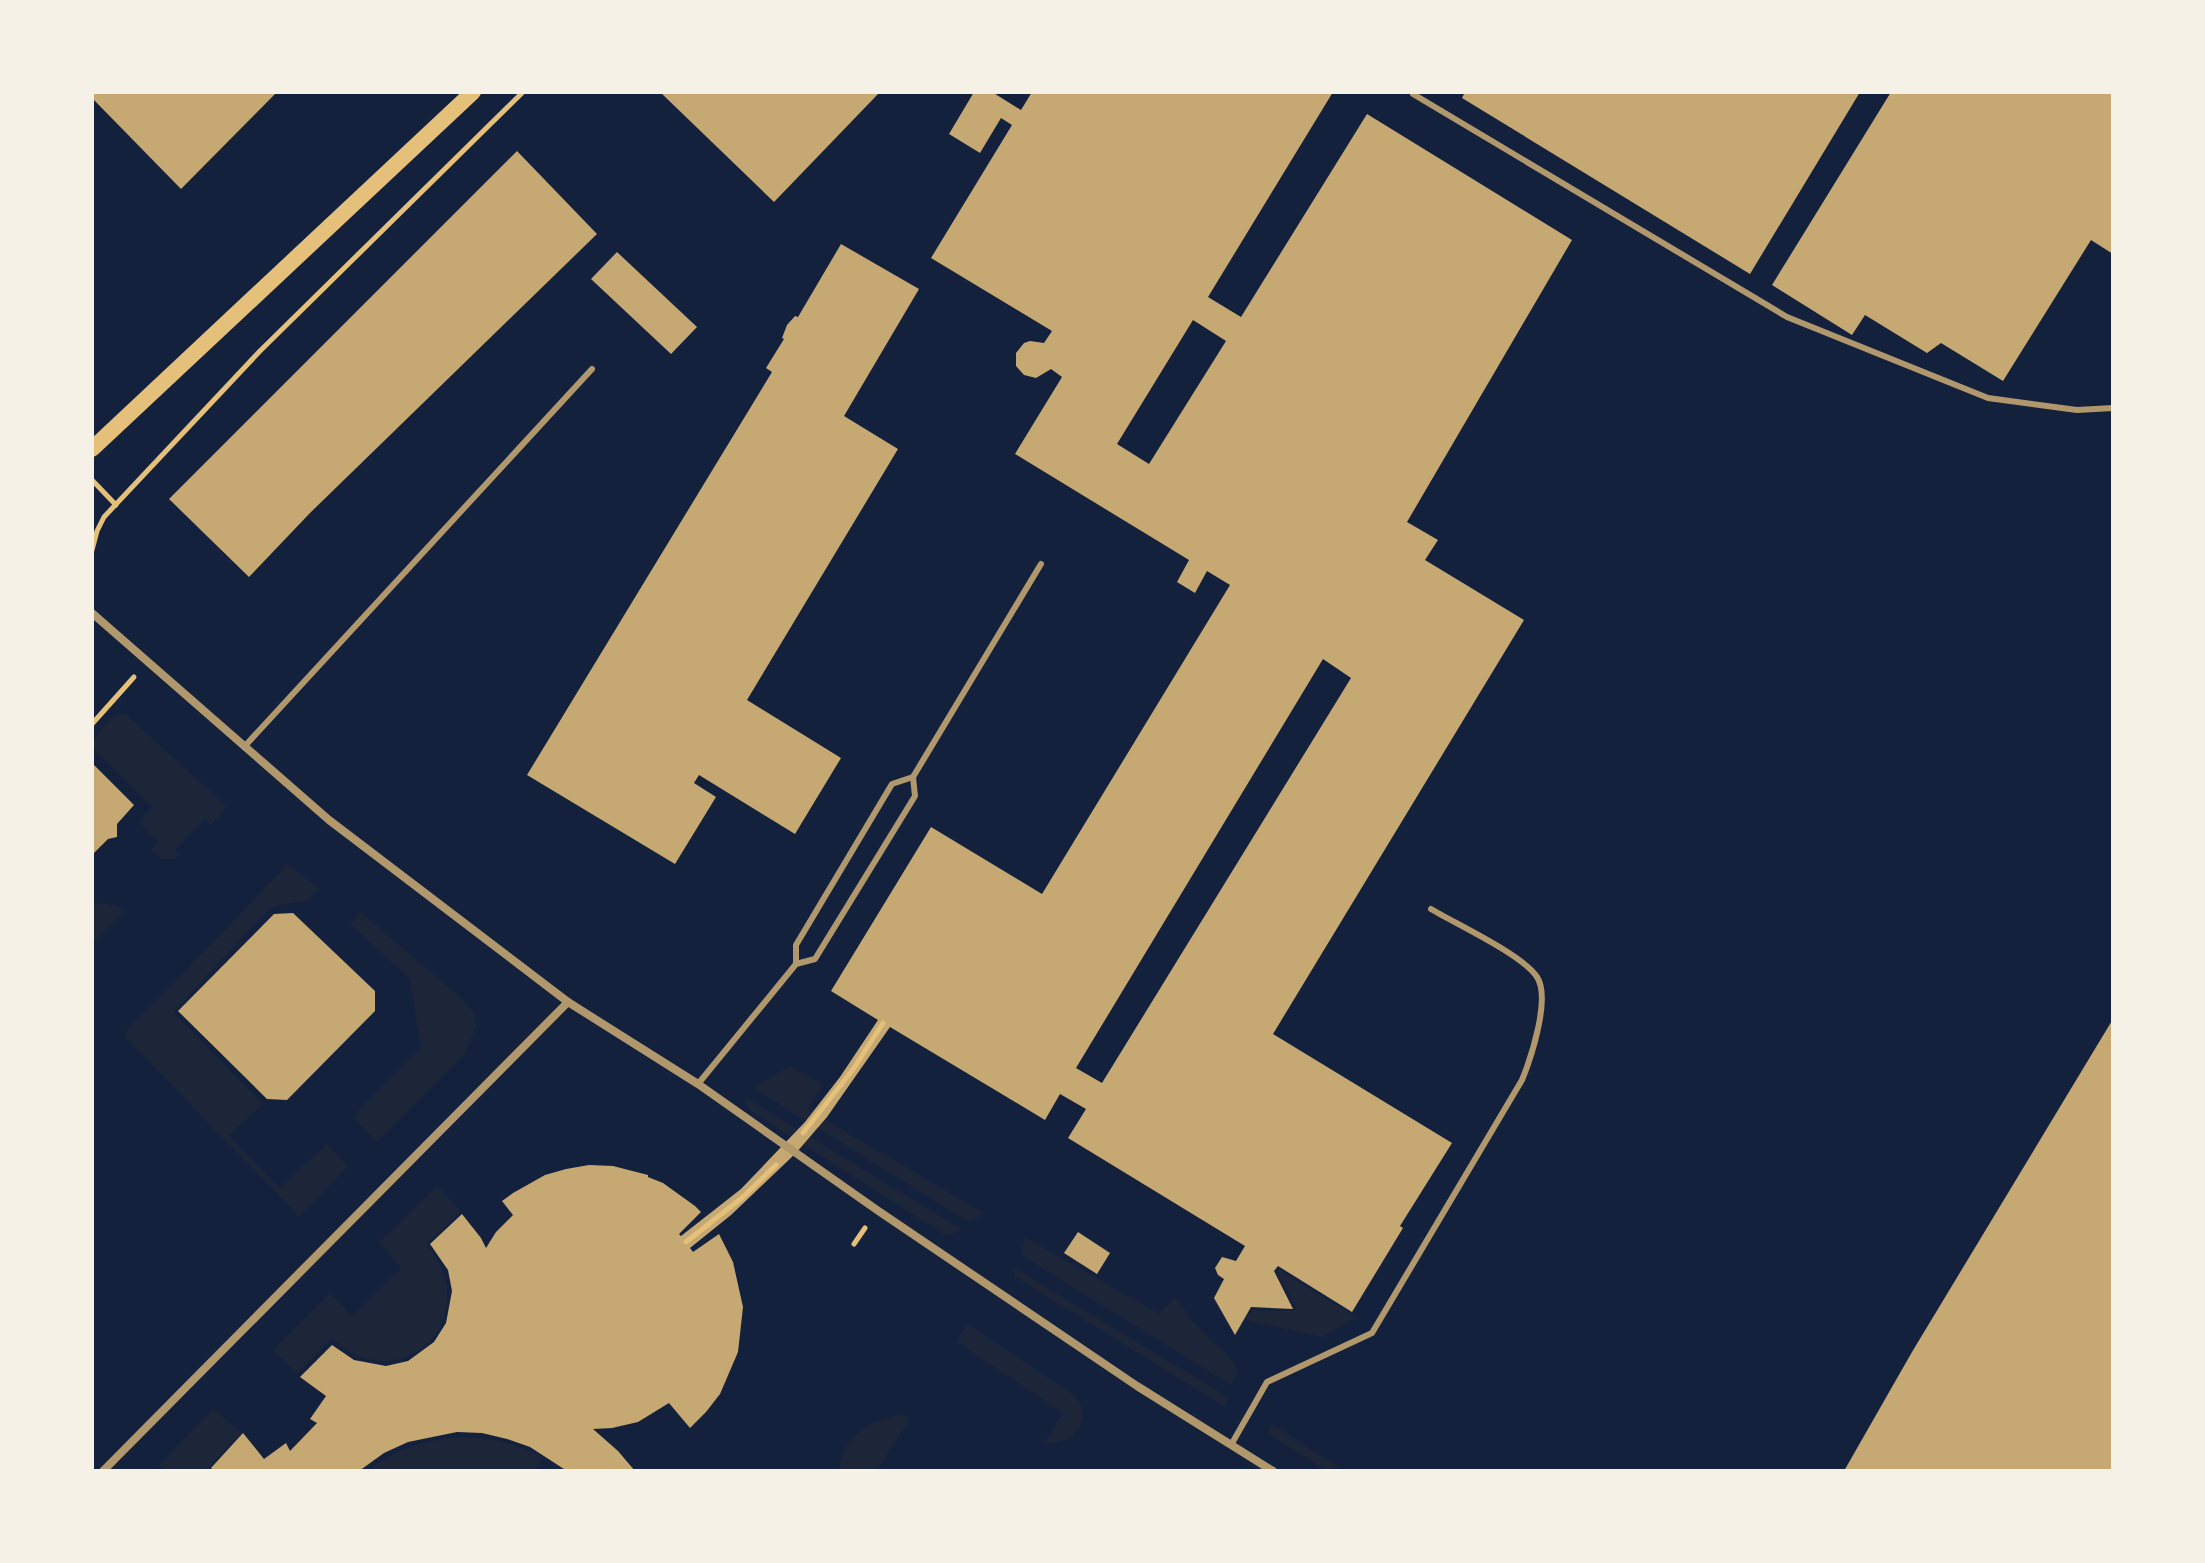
<svg xmlns="http://www.w3.org/2000/svg" width="2205" height="1563" viewBox="0 0 2205 1563" font-family="'DejaVu Sans',sans-serif">
	<style>
		.green { fill: #1d2539 }
		.building { fill: #c6a872; fill-rule: evenodd }
		.lines { fill: none; stroke-linecap: round; stroke-linejoin: round }
		.path { stroke: #e5c07b; stroke-width: 5 }
		.service { stroke: #b1986c; stroke-width: 6 }
		.minor { stroke: #b1986c; stroke-width: 8 }
		.secondary { stroke: #e5c07b; stroke-width: 16 }
	</style>
	<rect width="100%" height="100%" fill="#14213d"/>
	<g class="green">
		<polygon points="121,714 127,715 226,806 211,825 205,819 175,850 178,855 175,859 162,859 151,850 159,842 139,821 152,807 92,747 92,741 111,719"/>
		<polygon points="288,864 320,889 308,900 271,907 173,1012 263,1104 229,1136 280,1188 327,1144 348,1166 299,1216 123,1035"/>
		<polygon points="92,902 117,906 123,912 92,944"/>
		<polygon points="360,912 458,995 473,1011 477,1024 465,1054 377,1142 353,1117 421,1047 409,977 350,925"/>
		<polygon points="789,1066 823,1085 807,1109 984,1213 970,1223 753,1088"/>
		<polygon points="744,1097 962,1229 947,1236 749,1110"/>
		<path d="M437 1186 461 1212 426 1244C490 1321 397 1402 332 1338L296 1374 273 1350 330 1293 352 1316 401 1268 379 1243Z"/>
		<path d="M1025 1237 1159 1314 1175 1297C1184 1309 1193 1323 1204 1333 1218 1347 1231 1353 1238 1372L1231 1385 1021 1255Z"/>
		<polygon points="1013,1267 1229,1398 1225,1407 1014,1276"/>
		<polygon points="1278,1269 1356,1317 1323,1337 1244,1320 1253,1310 1295,1311 1296,1308 1277,1272"/>
		<path d="M968 1324 1074 1395C1095 1419 1074 1447 1045 1442L1063 1413 956 1342Z"/>
		<polygon points="213,1409 242,1432 209,1467 212,1471 165,1471 159,1465"/>
		<path d="M906 1415 910 1418 877 1471H839C842 1435 873 1417 906 1415Z"/>
		<polygon points="1271,1424 1339,1467 1325,1470 1269,1434"/>
		<path d="M458 1437C489 1437 515 1443 543 1457L535 1471H367C394 1450 424 1440 458 1437Z"/>
	</g>
	<g class="building">
		<polygon points="92,92 277,92 181,189 92,98"/>
		<polygon points="660,92 880,92 774,202"/>
		<path d="M974 92H992L1021 110 1032 92H1333L1208 297 1241 317 1367 114 1572 240 1407 522 1438 540 1425 560 1524 620 1273 1034 1452 1143 1400 1226 1403 1228 1352 1312 1278 1266 1274 1271 1293 1309 1251 1307 1235 1335 1214 1298 1224 1279 1218 1275 1215 1268 1222 1257 1236 1261 1245 1246 1068 1138 1086 1109 1060 1094 1045 1120 890 1027 827 1117 796 1153 731 1215 690 1248 693 1252 719 1234 733 1262 743 1307 738 1352 720 1394 706 1412 690 1428 669 1403 638 1422 612 1428 593 1429 618 1451 635 1471H567L530 1447 507 1439 482 1433 457 1432 408 1442 384 1453 359 1471H214L211 1468 243 1433 264 1459 286 1443 290 1451 317 1423 310 1419 326 1396 300 1377 332 1345 354 1360 386 1366 408 1361 434 1342 446 1323 452 1291 448 1270 430 1244 462 1214 481 1238 486 1248 496 1232 513 1215 502 1201 513 1193 545 1175 566 1169 589 1165 613 1166 648 1175V1177L663 1183 695 1206 701 1212 679 1234 681 1236 741 1189 805 1122 840 1077 878 1020 831 991 931 827 1042 894 1230 585 1207 571 1195 593 1177 582 1189 560 1015 454 1062 377 1051 369 1036 378 1024 375 1016 366V353L1024 343 1030 341 1044 343 1052 331 931 258 1012 125 1001 118 980 153 949 134ZM1193 320 1226 341 1149 464 1117 444ZM1323 659 1351 678 1102 1083 1076 1068Z"/>
		<polygon points="1465,92 1860,92 1750,274 1462,98"/>
		<polygon points="1891,92 2113,92 2113,254 2091,240 2003,381 1941,343 1927,353 1865,315 1852,335 1772,285"/>
		<polygon points="517,151 597,234 310,513 249,577 169,499"/>
		<polygon points="841,244 919,289 844,416 898,449 747,700 841,758 795,834 699,775 694,783 716,797 675,864 527,775 772,372 766,368 784,339 782,338 787,325 795,316 798,317"/>
		<polygon points="617,252 697,327 671,354 591,279"/>
		<polygon points="92,763 134,805 117,824 117,837 108,839 92,855"/>
		<polygon points="293,913 375,991 375,1011 287,1100 267,1099 178,1011 274,914"/>
		<polygon points="2113,1019 2113,1471 1844,1471 1912,1352"/>
		<polygon points="1078,1232 1110,1253 1097,1274 1064,1253"/>
	</g>
	<g class="lines">
		<g class="path">
			<polyline points="92,480 116,505"/>
			<polyline points="92,550 97,531 104,517 260,351 523,92"/>
			<polyline points="92,724 134,677"/>
			<polyline points="803,1133 854,1068 883,1023"/>
			<polyline points="686,1242 743,1197 776,1165"/>
			<polyline points="854,1244 865,1228"/>
		</g>
		<g class="service">
			<polyline points="1414,92 1413,94 1787,317 1988,398 2077,410 2113,408"/>
			<polyline points="244,747 592,369"/>
			<polyline points="796,964 796,945 892,784 913,777 1041,564"/>
			<polyline points="698,1084 796,964 815,959 915,796 913,777"/>
			<path d="M1231 1445 1267 1382 1372 1333 1522 1080C1531 1058 1551 998 1537 977 1523 955 1456 924 1431 909"/>
		</g>
		<g class="minor">
			<polyline points="92,613 329,820 568,1002 698,1084 877,1210 1137,1386 1273,1471"/>
			<polyline points="103,1471 568,1002"/>
		</g>
		<polyline class="secondary" points="92,449 473,92"/>
	</g>
	<rect width="2205" height="1563" fill="none" stroke="#f6f1e7" stroke-width="188"/>
</svg>
